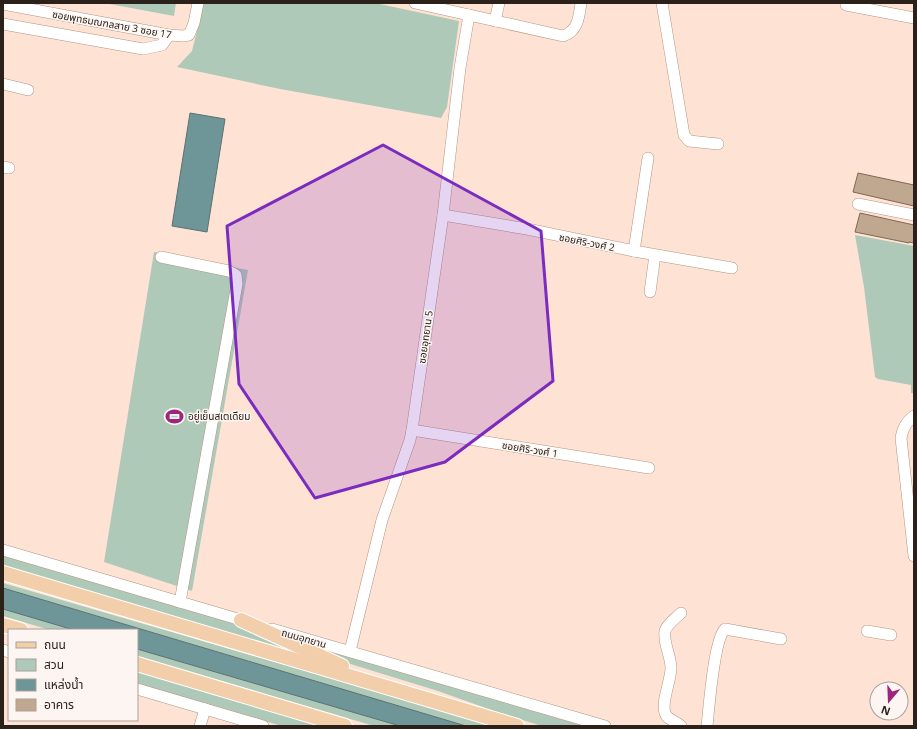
<svg xmlns="http://www.w3.org/2000/svg" width="917" height="729" viewBox="0 0 917 729" font-family="'Open Sans','Noto Sans Thai',sans-serif">
	<style>
		.green { fill: #afc9b9 }
		.water { fill: #6e9597; stroke: #5a7272 }
		.building { fill: #bfa790; stroke: #7f6851 }
		.lines { fill: none; stroke-linecap: round; stroke-linejoin: round }
		.minor-casing { stroke: #b39483; stroke-width: 12 }
		.major-casing { stroke: #fff; stroke-width: 16 }
		.minor { stroke: #fff; stroke-width: 11 }
		.major { stroke: #f2ceaa; stroke-width: 14 }
		.marked { fill: #7b2cbf; fill-opacity: 0.2; stroke: #7b2cbf; stroke-width: 3; stroke-linejoin: round }
		.labels { text-anchor: middle; stroke-width: 3; stroke-linejoin: round; paint-order: stroke }
		.street-label { font-size: 10px; fill: #2c201a; stroke: #fcf5f1 }
		.poi-label { font-size: 10px; fill: #2c201a; stroke: #fcf5f1; text-anchor: start }
	</style>
	<rect width="100%" height="100%" fill="#fee3d5"/>
	<g class="green">
		<polygon points="104,3 176,3 174,16"/>
		<polygon points="204,3 375,3 459,21 447,107 441,118 280,89 177,67 192,51"/>
		<polygon points="855,235 914,246 914,393 911,393 911,385 878,379 875,377 864,287"/>
		<polygon points="154,252 248,270 192,591 104,562"/>
		<polygon points="3,553 244,625 306,656 3,566"/>
		<polygon points="3,583 495,726 466,726 3,588"/>
		<polygon points="3,609 74,630 50,630 3,616"/>
		<polygon points="313,645 584,726 542,726 497,712 438,691 344,662"/>
		<polygon points="137,649 400,726 374,726 137,656"/>
		<polygon points="137,670 324,726 282,726 137,684"/>
	</g>
	<g class="water">
		<polygon points="190,113 225,119 207,232 172,226"/>
		<polygon points="3,588 466,726 400,726 137,649 137,630 74,630 3,609"/>
	</g>
	<g class="building">
		<polygon points="858,173 914,185 914,206 853,192"/>
		<polygon points="860,213 914,225 914,243 909,242 909,243 855,232"/>
	</g>
	<g class="lines">
		<defs>
			<g id="minor">
				<path d="M415 3 563 36C578 31 579 17 581 3"/>
				<polyline points="662,3 684,135 689,141 718,144"/>
				<polyline points="3,4 169,35 183,36 189,35 194,23 198,3"/>
				<polyline points="846,5 914,18"/>
				<polyline points="495,21 499,3"/>
				<polyline points="3,24 143,49 162,45 169,35"/>
				<polyline points="3,84 28,90"/>
				<polyline points="3,167 9,168"/>
				<polyline points="858,204 914,215"/>
				<polyline points="443,215 527,229 634,251 732,268"/>
				<polyline points="634,251 648,158"/>
				<polyline points="161,257 229,271 236,275 237,284 180,602"/>
				<polyline points="650,292 655,255"/>
				<path d="M914 416C906 422 903 428 901 438L914 556"/>
				<polyline points="412,430 649,468"/>
				<polyline points="3,550 248,622"/>
				<polyline points="272,629 605,726"/>
				<polyline points="867,631 891,635"/>
				<polyline points="3,650 9,652"/>
				<polyline points="350,651 382,520 410,440 412,430 443,215 460,68 469,15"/>
				<polyline points="137,689 263,726"/>
				<polyline points="200,726 205,709"/>
				<path d="M681 726C676 721 667 720 665 713 661 702 671 680 671 668 671 656 663 643 665 631 667 624 676 618 681 613"/>
				<path d="M707 726C709 708 714 639 725 629L781 639"/>
			</g>
			<g id="major">
				<polyline points="3,573 517,726"/>
				<polyline points="241,620 342,666"/>
				<polyline points="3,625 21,630"/>
				<polyline points="137,664 345,726"/>
			</g>
		</defs>
		<use href="#minor" class="minor-casing"/>
		<use href="#major" class="major-casing"/>
		<use href="#minor" class="minor"/>
		<use href="#major" class="major"/>
	</g>
	<path class="marked" d="M383 145 541 231 553 381 445 462 315 498 239 384 227 226Z"/>
	<defs>
		<symbol id="stadium-bare" viewBox="-9 -9 18 18"><path d="M0-5a6.5 5 0 1 0 0 10a6.5 5 0 1 0 0-10ZM-3.5-1.8h7v3.6h-7Z" fill="#9d257d" stroke="#fcf5f1" stroke-width="2.5" paint-order="stroke"/></symbol>
	</defs>
	<g fill-rule="evenodd">
		<use href="#stadium-bare" x="162" y="404" width="25" height="25"/>
	</g>
	<g class="labels">
		<g class="street-label">
			<text transform="translate(112 24) rotate(10)" y="4">ซอยพุทธมณฑลสาย 3 ซอย 17</text>
			<text transform="translate(587 242) rotate(11)" y="4">ซอยศิริ-วงศ์ 2</text>
			<text transform="translate(425 337) rotate(-82)" y="4">ซอยอุทยาน 5</text>
			<text transform="translate(530 449) rotate(9)" y="4">ซอยศิริ-วงศ์ 1</text>
			<text transform="translate(304 638) rotate(16)" y="4">ถนนอุทยาน</text>
		</g>
		<g class="poi-label">
			<text x="188" y="420">อยู่เย็นสเตเดียม</text>
		</g>
	</g>
	<rect width="917" height="729" fill="none" stroke="#2c201a" stroke-width="8"/>
	<rect x="8" y="629" width="130" height="92" fill="#fcf5f1" stroke="#a9a09b"/>
	<rect x="16" y="642" width="20" height="6" fill="#f2ceaa" stroke="#a9a09b"/>
	<text x="44" y="649" font-size="12" fill="#2c201a">ถนน</text>
	<rect x="16" y="659" width="20" height="12" fill="#afc9b9" stroke="#a9a09b"/>
	<text x="44" y="669" font-size="12" fill="#2c201a">สวน</text>
	<rect x="16" y="679" width="20" height="12" fill="#6e9597" stroke="#a9a09b"/>
	<text x="44" y="689" font-size="12" fill="#2c201a">แหล่งน้ำ</text>
	<rect x="16" y="699" width="20" height="12" fill="#bfa790" stroke="#a9a09b"/>
	<text x="44" y="709" font-size="12" fill="#2c201a">อาคาร</text>
	<g transform="translate(889 701) rotate(199)"><circle r="19" fill="#fcf5f1" stroke="#a9a09b"/>
	<path d="M0-3L7 15L0 10L-7 15Z" fill="#9d257d"/>
	<text y="-6" font-size="11" font-weight="bold" text-anchor="middle" fill="#2c201a">N</text>
	</g>
</svg>
